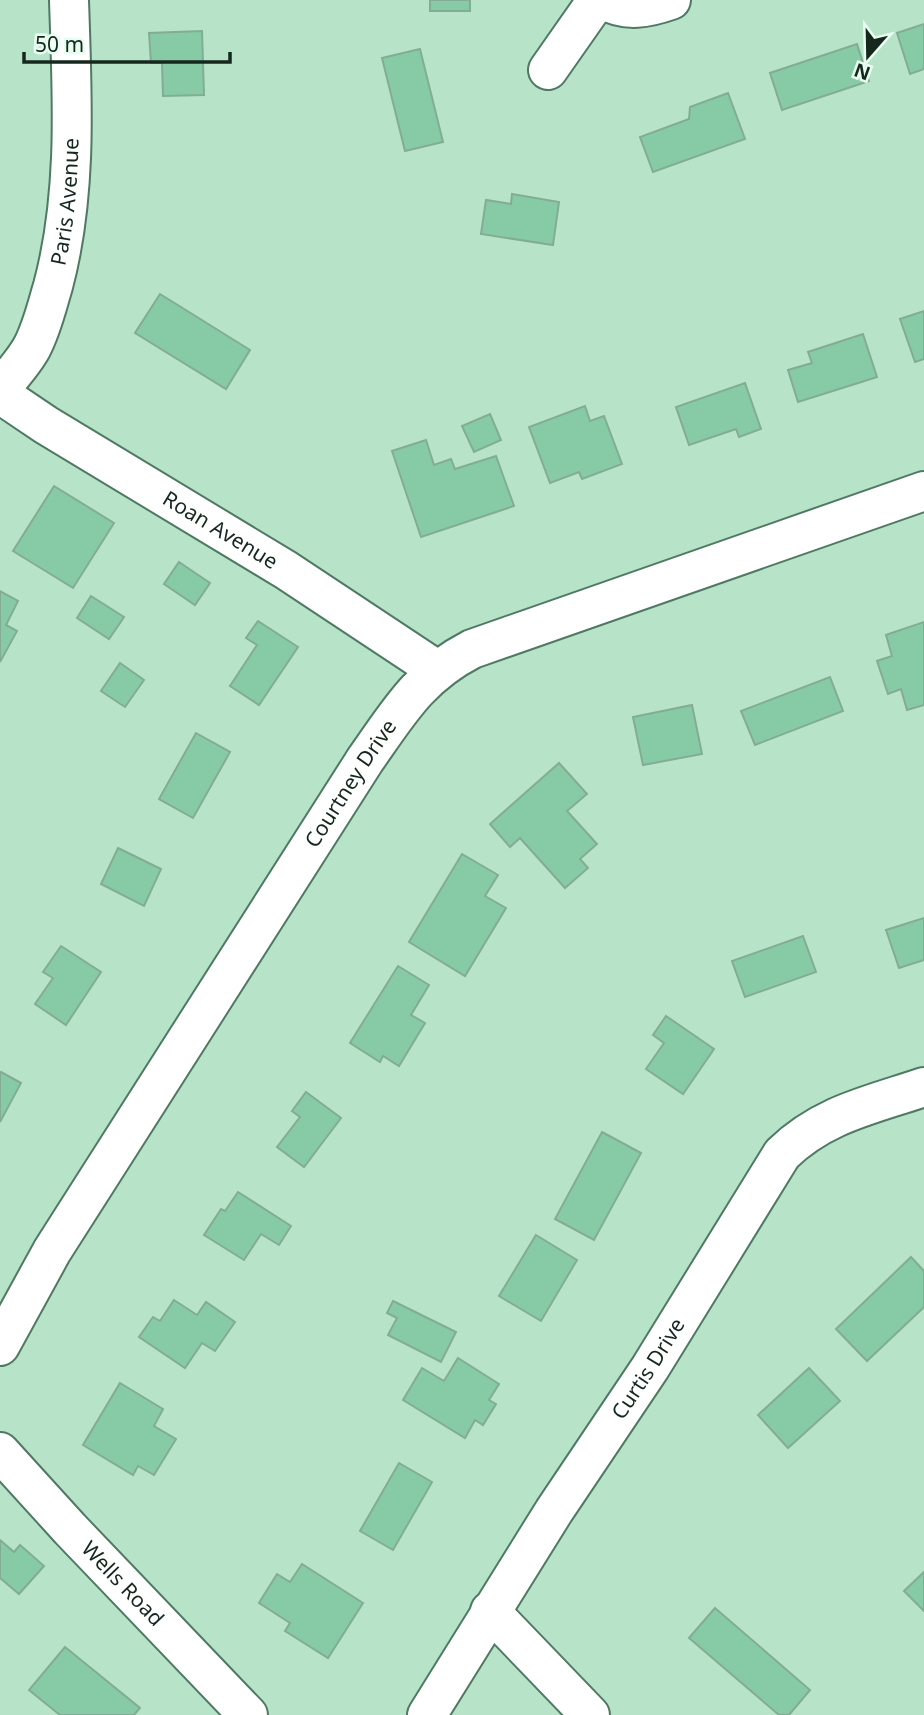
<svg xmlns="http://www.w3.org/2000/svg" width="924" height="1715" viewBox="0 0 924 1715" font-family="'Noto Sans',sans-serif">
	<style>
		.building { fill: #87cba6; stroke: #82ad94; stroke-width: 2 }
		.lines { fill: none; stroke-linecap: round; stroke-linejoin: round }
		.minor-casing { stroke: #507963; stroke-width: 42 }
		.minor { stroke: #fff; stroke-width: 38 }
		.labels { text-anchor: middle; stroke-width: 5; stroke-linejoin: round; paint-order: stroke }
		.street-label { font-size: 21px; fill: #16281e; stroke: #e8fef1 }
	</style>
	<rect width="100%" height="100%" fill="#b7e3c9"/>
	<g class="building">
		<rect x="430" y="0" width="40" height="11"/>
		<polygon points="924,24 924,69 910,74 897,33"/>
		<polygon points="202,31 204,95 163,96 162,63 151,63 149,33"/>
		<polygon points="857,44 869,81 782,110 770,73"/>
		<polygon points="420,49 443,142 405,151 382,58"/>
		<polygon points="728,93 745,139 653,172 640,137 689,119 690,107"/>
		<polygon points="512,194 559,202 553,245 481,234 486,200 511,204"/>
		<polygon points="160,294 250,350 226,389 135,333"/>
		<polygon points="924,311 924,359 915,362 900,319"/>
		<polygon points="863,334 877,377 798,402 788,370 812,363 808,352"/>
		<polygon points="745,383 761,429 739,437 736,429 689,445 676,407"/>
		<polygon points="585,406 590,421 604,416 622,464 582,479 579,472 550,483 529,427"/>
		<polygon points="490,414 501,440 474,452 462,426"/>
		<polygon points="426,440 434,465 451,459 455,469 496,456 514,506 421,537 392,451"/>
		<polygon points="54,486 114,523 73,588 13,551"/>
		<polygon points="179,562 210,583 195,605 164,584"/>
		<polygon points="0,591 18,601 6,625 17,631 0,662"/>
		<polygon points="91,596 124,617 109,639 77,618"/>
		<polygon points="258,621 298,647 259,705 230,686 257,645 246,638"/>
		<polygon points="924,622 924,705 907,710 901,689 888,694 877,661 892,656 886,635"/>
		<polygon points="120,663 144,680 125,707 101,691"/>
		<polygon points="830,677 843,711 755,745 741,711"/>
		<polygon points="692,705 702,754 643,765 633,717"/>
		<polygon points="196,733 230,752 193,818 159,799"/>
		<polygon points="559,763 587,794 567,811 597,844 580,859 588,868 565,888 520,838 510,847 490,824"/>
		<polygon points="118,848 161,869 144,906 101,884"/>
		<polygon points="462,854 498,875 485,896 506,908 465,976 409,942"/>
		<polygon points="924,918 924,960 899,968 886,930"/>
		<polygon points="803,936 816,972 745,997 732,961"/>
		<polygon points="61,946 101,972 66,1025 35,1004 53,978 43,972"/>
		<polygon points="398,966 429,985 411,1015 425,1023 399,1066 383,1056 380,1062 350,1043"/>
		<polygon points="666,1016 714,1049 683,1094 646,1069 664,1043 653,1035"/>
		<polygon points="1,1072 21,1083 0,1122 0,1073"/>
		<polygon points="306,1092 341,1118 304,1167 277,1147 300,1117 292,1111"/>
		<polygon points="602,1132 641,1153 594,1240 555,1219"/>
		<polygon points="238,1192 291,1226 279,1245 261,1234 244,1260 204,1235 221,1209 225,1211"/>
		<polygon points="536,1235 577,1260 541,1321 499,1296"/>
		<polygon points="911,1257 924,1271 924,1307 867,1361 836,1329"/>
		<polygon points="174,1300 197,1315 206,1302 235,1322 215,1351 202,1343 185,1368 139,1337 153,1317 160,1321"/>
		<polygon points="393,1301 456,1332 441,1362 388,1335 397,1318 387,1313"/>
		<polygon points="458,1358 499,1384 489,1400 496,1404 483,1425 475,1420 465,1438 403,1400 422,1368 444,1381"/>
		<polygon points="809,1368 840,1401 788,1448 758,1415"/>
		<polygon points="120,1383 163,1409 154,1426 176,1439 154,1475 138,1466 133,1475 83,1445"/>
		<polygon points="399,1463 432,1482 393,1550 360,1531"/>
		<polygon points="0,1540 14,1552 20,1545 44,1566 19,1594 0,1578"/>
		<polygon points="302,1564 363,1603 328,1658 285,1631 290,1623 259,1603 277,1574 290,1582"/>
		<polygon points="924,1572 924,1611 904,1591"/>
		<polygon points="715,1608 810,1690 789,1715 779,1715 689,1638"/>
		<polygon points="65,1647 140,1708 134,1715 60,1715 29,1690"/>
	</g>
	<g class="lines">
		<defs>
			<g id="minor">
				<path d="M604 0C626 13 648 8 671 0"/>
				<polyline points="548,70 597,0"/>
				<path id="s1" d="M0 389C11 376 24 362 32 347 42 328 47 306 53 286 78 193 72 95 69 0"/>
				<path id="s2" d="M0 394 46 425 286 570 437 670"/>
				<path id="s3" d="M0 1346 52 1251 365 760C399 712 418 677 472 649L924 491"/>
				<path id="s4" d="M0 1452 70 1529 248 1715"/>
				<polyline points="490,1611 590,1715"/>
				<path id="s5" d="M427 1715 554 1511 650 1368 782 1154C823 1114 871 1105 924 1087"/>
			</g>
		</defs>
		<use href="#minor" class="minor-casing"/>
		<use href="#minor" class="minor"/>
	</g>
	<g class="labels">
		<g class="street-label">
			<text dy="7" stroke="none"><textPath href="#s1" startOffset="203">Paris Avenue</textPath></text>
			<text dy="7" stroke="none"><textPath href="#s2" startOffset="259">Roan Avenue</textPath></text>
			<text dy="7" stroke="none"><textPath href="#s3" startOffset="663">Courtney Drive</textPath></text>
			<text dy="7" stroke="none"><textPath href="#s5" startOffset="411">Curtis Drive</textPath></text>
			<text dy="7" stroke="none"><textPath href="#s4" startOffset="180">Wells Road</textPath></text>
		</g>
	</g>
	<g transform="translate(868 56) rotate(200)" stroke="#e8fef1" stroke-width="5" paint-order="stroke">
	<path d="M0-5L12 26L0 18L-12 26Z" fill="#16281e"/>
	<text y="-10" font-size="19" font-weight="bold" text-anchor="middle" fill="#16281e">N</text>
	</g>
	<path d="M24 52v10h206v-10" fill="none" stroke="#16281e" stroke-width="3.5"/>
	<text x="35" y="52" font-size="21" fill="#16281e" stroke="#e8fef1" stroke-width="5" paint-order="stroke">50 m</text>
</svg>
